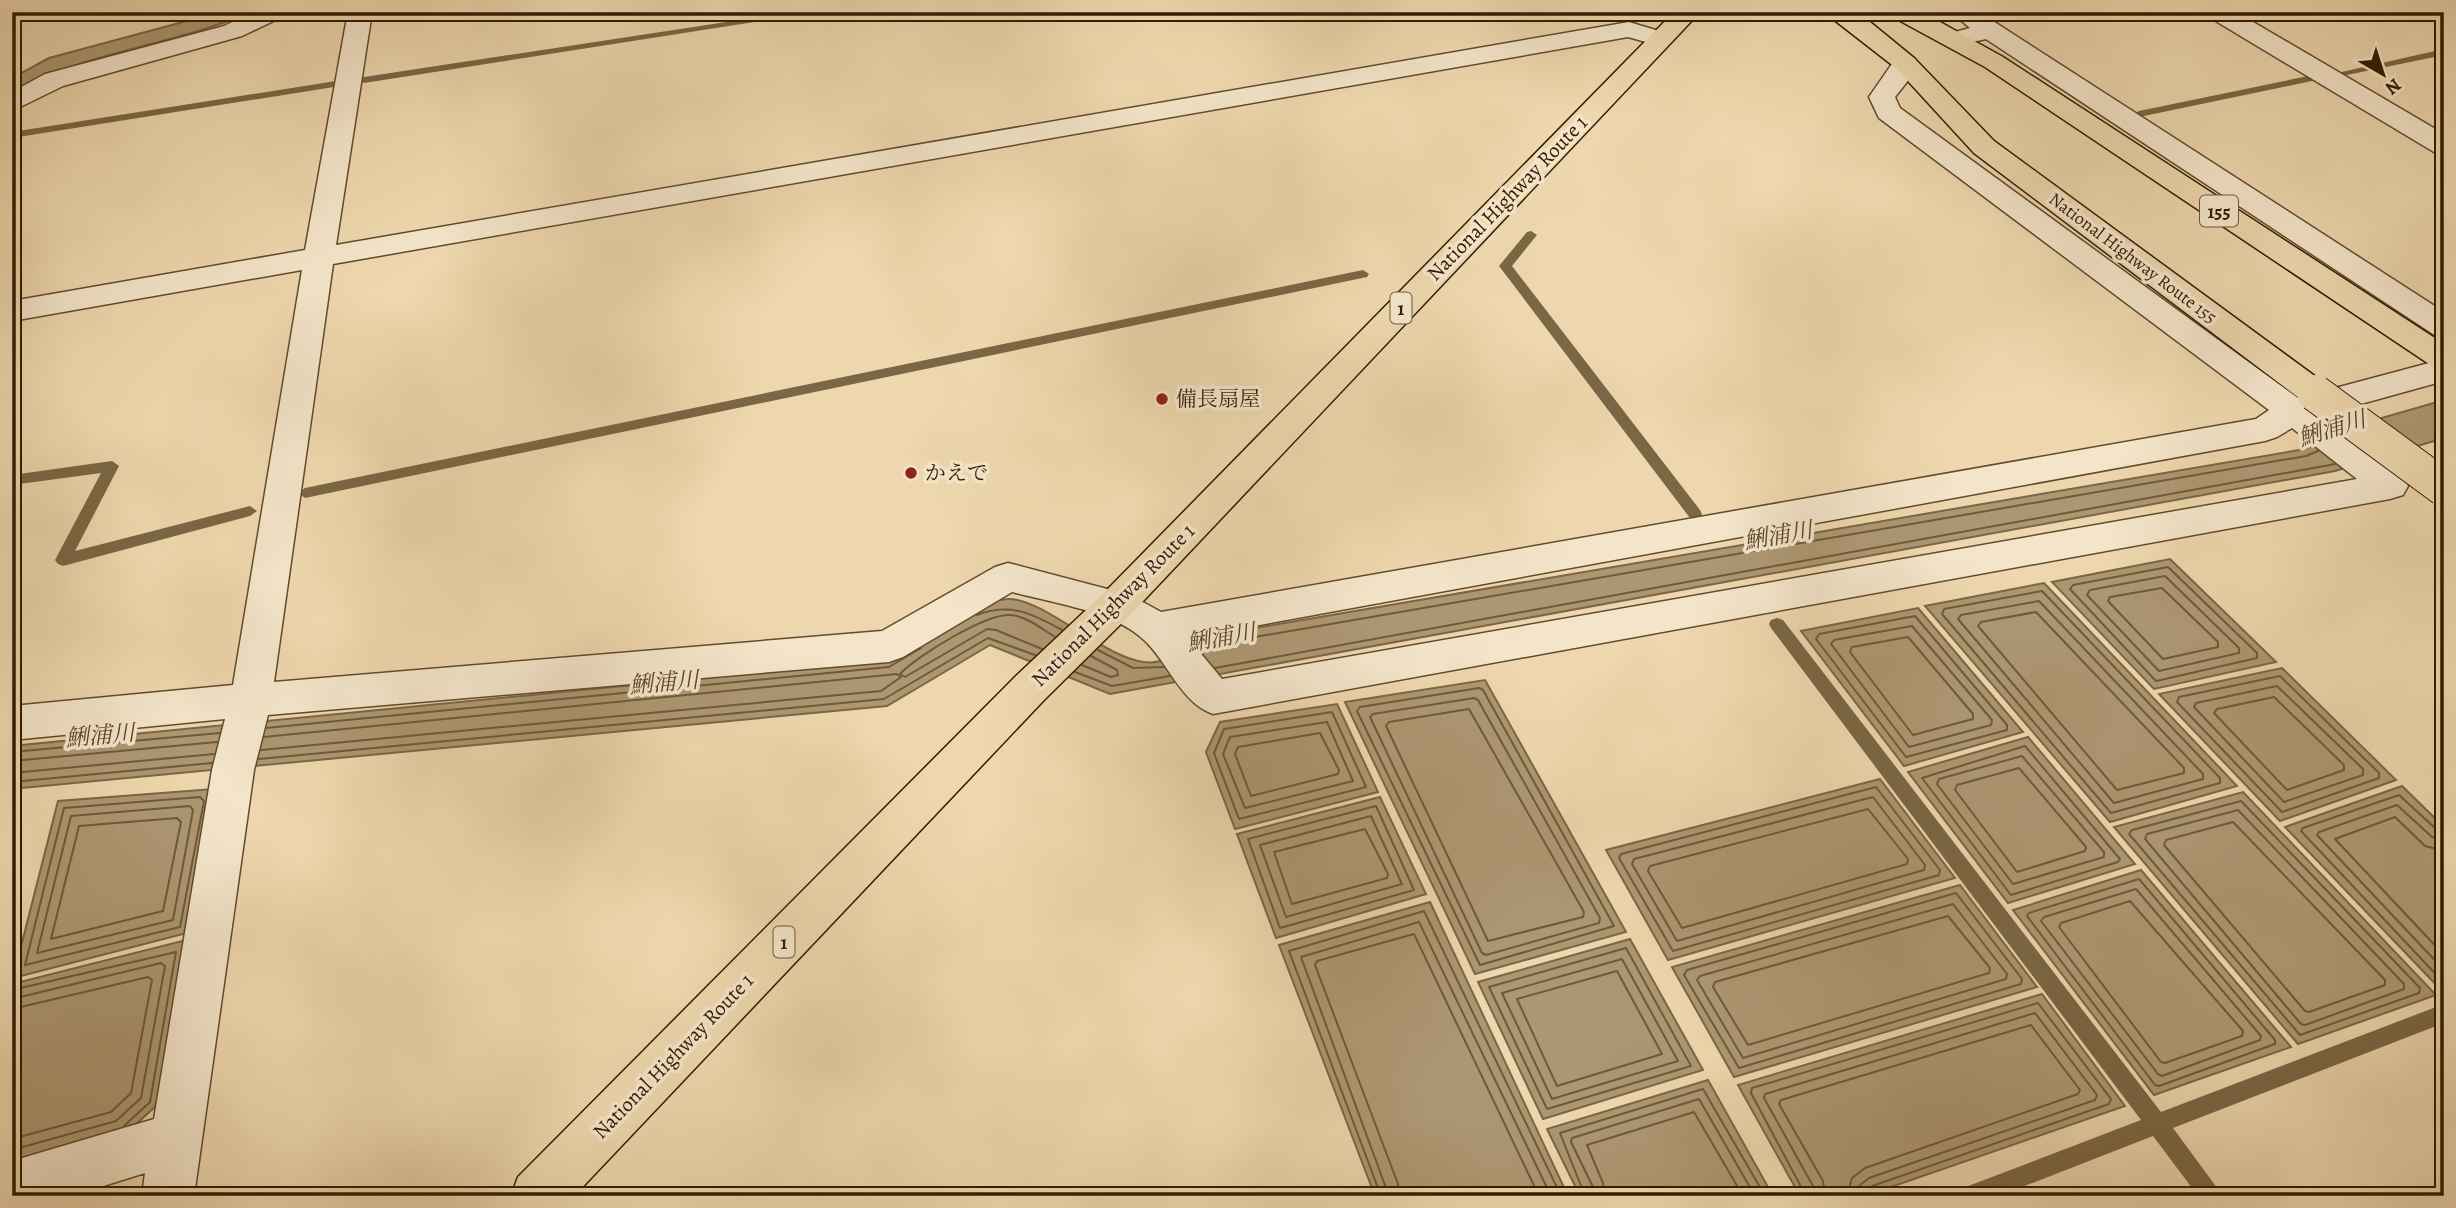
<svg xmlns="http://www.w3.org/2000/svg" width="2456" height="1208" viewBox="0 0 2456 1208" font-family="Alegreya,'Noto Serif JP',serif">
	<style>
		.water { fill: #ad9773; stroke: #7b6645; stroke-width: 2 }
		.lines { fill: none; stroke-linecap: round; stroke-linejoin: round }
		.shore { stroke: #6e5a3a; stroke-width: 2 }
		.stream { fill: #7b6645; fill-rule: evenodd }
		.minor-casing { stroke: #604b2c; stroke-width: 3 }
		.trunk-casing { stroke: #301c00; stroke-width: 3 }
		.minor { fill: #f4e5ca; fill-rule: evenodd }
		.trunk { fill: #eed7ae; fill-rule: evenodd }
		.trunk-bridge-casing { stroke: #301c00; stroke-width: 38; stroke-linecap: butt }
		.trunk-bridge { stroke: #eed7ae; stroke-width: 36 }
		.poi-dot { fill: #8f2418; stroke: #f4e5ca; stroke-width: 2.5 }
		.labels { text-anchor: middle; stroke-width: 7; stroke-linejoin: round; paint-order: stroke }
		.far-street-label { font-size: 18px; fill: #301c00; stroke: #f4e5ca }
		.shield { fill: #f4e5ca; stroke: #6b583d; stroke-width: 2 }
		.shield-label { font-size: 19px; font-weight: bold; fill: #301c00 }
		.street-label { font-size: 21px; fill: #301c00; stroke: #f4e5ca }
		.poi-label { font-size: 21px; fill: #301c00; stroke: #f4e5ca; text-anchor: start }
		.water-label { font-size: 23px; font-style: italic; fill: #5c4728; stroke: #f4e5ca }
	</style>
	<rect width="100%" height="100%" fill="#eed7ae"/>
	<filter id="stains"><feTurbulence type="fractalNoise" baseFrequency=".00286" numOctaves="4"/><feColorMatrix values="0 0 0 0 .2 0 0 0 0 .09 0 0 0 0 .02 0 0 0 .5 -.17"/></filter>
	<radialGradient id="worn" r=".72"><stop offset=".6" stop-color="#630" stop-opacity="0"/><stop offset="1" stop-color="#630" stop-opacity=".3"/></radialGradient>
	<g class="water">
		<path d="M220 12H251C174 45 86 52 12 92V78L49 58Z"/>
		<path d="M2444 400V438L2335 471 1110 694 990 645 887 706 12 789V746L888 660C919 642 974 601 1008 599 1048 598 1119 674 1160 661 1172 658 1186 645 1197 638L2305 449 2354 426Z"/>
		<polygon points="2170,559 2276,662 2154,689 2052,582"/>
		<polygon points="2044,583 2237,786 2110,822 1925,606"/>
		<polygon points="1918,608 2023,732 1904,766 1801,631"/>
		<polygon points="2282,668 2396,780 2280,821 2159,694"/>
		<polygon points="1485,680 1626,932 1475,974 1345,702"/>
		<polygon points="1337,704 1378,792 1235,829 1206,752 1220,722"/>
		<polygon points="2028,737 2135,864 2008,903 1908,772"/>
		<polygon points="1880,779 1955,878 1668,960 1606,850"/>
		<polygon points="2402,786 2444,827 2443,992 2285,827"/>
		<polygon points="213,789 187,933 13,978 58,801"/>
		<polygon points="2243,792 2436,995 2298,1044 2114,827"/>
		<polygon points="1380,797 1426,894 1276,938 1237,834"/>
		<polygon points="2141,870 2291,1047 2154,1095 2013,910"/>
		<polygon points="1960,885 2037,987 1734,1077 1672,967"/>
		<polygon points="1430,902 1568,1196 1375,1196 1279,945"/>
		<polygon points="1630,939 1703,1070 1543,1119 1478,982"/>
		<polygon points="186,940 156,1106 124,1135 12,1166 12,984"/>
		<polygon points="2042,994 2125,1106 1865,1196 1800,1196 1738,1085"/>
		<polygon points="1708,1080 1773,1196 1580,1196 1547,1129"/>
	</g>
	<g class="lines">
		<g class="shore">
			<polygon points="2168,567 2257,653 2257,658 2156,681 2070,589 2073,585"/>
			<polygon points="2165,576 2239,648 2239,653 2159,671 2087,595 2090,590"/>
			<polygon points="2162,588 2218,642 2218,647 2163,659 2108,601 2110,597"/>
			<polygon points="2042,591 2220,778 2220,783 2111,813 1942,614 1944,609"/>
			<polygon points="2039,601 2203,774 2203,779 2114,803 1958,619 1961,615"/>
			<polygon points="2036,612 2184,768 2184,773 2117,790 1978,626 1981,622"/>
			<path d="M977 615C1010 602 1033 614 1062 630"/>
			<polygon points="1915,616 2007,725 2007,730 1906,757 1816,639 1819,634"/>
			<polygon points="1912,626 1992,720 1991,725 1909,747 1831,644 1834,640"/>
			<polygon points="1908,637 1973,714 1973,719 1913,735 1850,652 1852,647"/>
			<polyline points="1197,647 2306,456 2318,451"/>
			<path d="M1042 649 996 630 987 629 905 677 900 674C917 656 986 613 1011 615 1026 616 1042 629 1055 637"/>
			<polyline points="1098,650 1133,668 1164,667"/>
			<polyline points="1082,665 1111,677 1118,675 1117,670 1091,656"/>
			<polyline points="1215,668 2335,464"/>
			<polyline points="1075,672 1112,686 1170,676"/>
			<polygon points="2280,676 2379,773 2379,778 2282,812 2177,702 2179,697"/>
			<polygon points="2277,686 2363,769 2363,775 2284,802 2194,707 2196,703"/>
			<polygon points="1479,688 1483,690 1614,926 1480,965 1357,711 1360,707"/>
			<polygon points="2274,697 2344,765 2344,770 2287,790 2214,713 2217,709"/>
			<polygon points="1474,698 1478,700 1600,918 1599,923 1486,955 1482,953 1370,717 1373,714"/>
			<polygon points="1469,709 1584,912 1583,917 1488,941 1386,726 1389,722"/>
			<polygon points="1332,712 1366,787 1239,819 1214,753 1224,729"/>
			<polygon points="1327,722 1353,781 1245,808 1223,754 1230,737"/>
			<polyline points="266,728 889,667 921,648"/>
			<polygon points="1320,733 1339,770 1338,774 1251,796 1235,754 1238,747"/>
			<polygon points="2025,746 2120,859 2118,862 2011,895 1922,778"/>
			<polyline points="261,750 881,691 901,677 897,674 264,737"/>
			<polyline points="12,752 220,733"/>
			<polygon points="2022,756 2104,852 2104,857 2013,884 1937,784 1939,779"/>
			<polyline points="259,759 884,699 988,638 1035,655"/>
			<polyline points="12,761 217,742"/>
			<polygon points="2019,768 2086,847 2085,851 2017,872 1955,790 1957,785"/>
			<polyline points="12,773 214,754"/>
			<polyline points="12,782 212,763"/>
			<polygon points="1876,787 1940,870 1939,875 1673,951 1619,858 1621,854"/>
			<polygon points="200,797 204,801 180,927 25,965 64,808"/>
			<polygon points="1873,797 1925,865 1924,870 1677,941 1632,864 1634,859"/>
			<polygon points="2241,801 2420,988 2419,993 2300,1035 2129,834 2132,830"/>
			<polygon points="190,806 193,810 173,920 37,953 71,816"/>
			<polygon points="1376,806 1414,890 1280,928 1248,839"/>
			<polygon points="1868,809 1908,859 1907,864 1682,928 1648,871 1650,866"/>
			<polygon points="2238,810 2404,984 2404,989 2305,1025 2301,1024 2145,839 2147,834"/>
			<polygon points="1371,816 1402,884 1286,917 1260,845"/>
			<polygon points="177,818 181,822 163,911 51,939 79,826"/>
			<polygon points="2233,822 2385,980 2385,985 2309,1012 2305,1011 2164,845 2166,840"/>
			<polygon points="1365,829 1388,874 1387,878 1292,904 1274,852"/>
			<polyline points="2444,831 2436,829 2399,795 2303,828 2301,831 2444,983"/>
			<polyline points="2444,840 2432,837 2397,805 2319,832 2317,835 2444,970"/>
			<polyline points="2444,851 2425,846 2395,817 2335,839 2444,955"/>
			<polygon points="2139,879 2275,1040 2275,1044 2159,1086 2155,1085 2027,916 2029,913"/>
			<polygon points="2136,889 2261,1036 2260,1040 2162,1076 2158,1074 2041,921 2044,917"/>
			<polygon points="1956,893 2022,979 2021,984 1739,1068 1684,975 1687,970"/>
			<polygon points="2130,901 2243,1031 2242,1036 2165,1063 2161,1062 2059,927 2061,923"/>
			<polygon points="1953,904 2007,974 2006,979 1743,1058 1697,980 1700,976"/>
			<polygon points="1948,916 1990,968 1989,973 1748,1045 1713,987 1715,982"/>
			<polygon points="1626,948 1691,1066 1547,1109 1489,987"/>
			<polygon points="1622,959 1678,1061 1552,1099 1502,993"/>
			<polygon points="1617,971 1662,1054 1557,1086 1517,999"/>
			<polyline points="12,990 176,952 150,1102 124,1126"/>
			<polyline points="12,999 161,963 165,966 141,1098 116,1121 12,1150"/>
			<polyline points="12,1009 148,977 152,980 131,1093 111,1112 12,1139"/>
			<polyline points="1381,1196 1289,951 1424,911 1561,1196"/>
			<polyline points="1389,1196 1301,957 1419,922 1551,1196"/>
			<polyline points="1400,1196 1398,1184 1315,965 1317,961 1414,934 1539,1196"/>
			<polyline points="1585,1196 1560,1133 1703,1089 1765,1196"/>
			<polyline points="1594,1196 1593,1187 1571,1142 1572,1138 1699,1099 1755,1196"/>
			<polyline points="1605,1196 1603,1183 1587,1145 1694,1112 1743,1196"/>
			<polyline points="1806,1196 1751,1093 1752,1088 2038,1003 2111,1099 2109,1104 1872,1186 1867,1196"/>
			<polyline points="1815,1196 1813,1186 1764,1098 1765,1094 2035,1013 2097,1095 2095,1100 1869,1178 1860,1185 1858,1196"/>
			<polyline points="1825,1196 1823,1181 1779,1104 1781,1100 2031,1025 2080,1090 2078,1094 1865,1168 1852,1178 1847,1196"/>
		</g>
		<g class="stream">
			<polygon points="792,12 818,12 364,83 359,80 364,77"/>
			<polygon points="2444,49 2444,55 2342,76 2337,73"/>
			<polygon points="2308,76 2313,79 2312,81 2139,117 2134,114 2139,111"/>
			<polygon points="336,81 341,84 340,86 12,138 12,132"/>
			<polygon points="1531,231 1537,235 1512,266 1700,510 1702,514 1700,518 1690,518 1499,266 1527,232"/>
			<polygon points="1363,270 1369,274 1367,277 305,498 298,493 305,488"/>
			<polygon points="112,461 119,466 75,551 250,506 257,511 250,516 63,566 58,564 55,560 101,473 12,485 12,475"/>
			<polygon points="1777,618 1783,620 2161,1112 2444,1004 2444,1023 2173,1128 2223,1196 2198,1196 2153,1136 1999,1196 1960,1196 1963,1188 2141,1120 1771,628 1769,624 1771,620"/>
		</g>
		<defs>
			<g id="minor">
				<polygon points="253,12 285,12 282,17 242,36 63,86 12,111 12,92 45,74 224,26"/>
				<path d="M348 12H372L336 245 1629 22 1669 34 1672 39 1669 44 1660 46 1628 37 333 264 274 682 882 631 995 567 1008 563 1130 595 1161 612 2256 419 2269 410 1879 118 1869 97 1896 58 1905 55 1914 58 1918 63 1914 73 1895 97 1900 108 2298 398 2444 359V381L2321 415 2403 477 2408 486 2403 495 2390 499 1213 714C1181 703 1168 662 1144 640 1114 611 1052 603 1012 592L903 657 889 662 268 715 254 770 194 1196H142L145 1173 71 1196H12V1161L154 1119 212 770 225 719 12 740V706L233 685 302 270 12 321V301L305 250ZM2292 428 2357 479 1222 679 1188 638 2265 441 2277 437Z"/>
				<polygon points="1951,12 1979,12 2444,312 2444,337 2433,334 1986,39 1964,44 1955,42 1952,37 1955,32 1970,28"/>
				<polygon points="2206,12 2236,12 2444,134 2444,154 2434,152 2209,17"/>
			</g>
			<g id="trunk">
				<polygon points="1674,12 1700,12 1130,615 1044,700 574,1196 511,1196 518,1177 1016,676 1102,595"/>
				<polygon points="1824,12 1854,12 1870,22 1914,58 1994,141 2327,385 2332,393 2327,401 2315,404 2303,401 1974,153 1896,68"/>
				<polygon points="1890,12 1922,12 2003,57 2444,344 2444,370 2432,366 1985,67 1893,17"/>
			</g>
		</defs>
		<use href="#minor" class="minor-casing"/>
		<use href="#trunk" class="trunk-casing"/>
		<use href="#minor" class="minor"/>
		<use href="#trunk" class="trunk"/>
		<defs>
			<polyline id="trunk-bridge" points="2315,393 2444,488"/>
		</defs>
		<use href="#trunk-bridge" class="trunk-bridge-casing"/>
		<use href="#trunk-bridge" class="trunk-bridge"/>
	</g>
	<g class="poi-dot">
		<circle cx="1162" cy="399" r="7"/>
		<circle cx="911" cy="473" r="7"/>
	</g>
	<g class="labels">
		<g class="far-street-label">
			<text transform="translate(2133 258) rotate(37)" y="6">National Highway Route 155</text>
		</g>
		<g class="shield">
			<rect x="2200" y="195.5" width="38" height="31" rx="5"/>
			<rect x="1390.5" y="292.5" width="21" height="31" rx="5"/>
			<rect x="773.5" y="926.5" width="21" height="31" rx="5"/>
		</g>
		<g class="shield-label">
			<text x="2219" y="218">155</text>
			<text x="1401" y="315">1</text>
			<text x="784" y="949">1</text>
		</g>
		<g class="street-label">
			<text transform="translate(1507 198) rotate(-46)" y="7">National Highway Route 1</text>
			<text transform="translate(1113 605) rotate(-45)" y="7">National Highway Route 1</text>
			<text transform="translate(673 1056) rotate(-46)" y="7">National Highway Route 1</text>
		</g>
		<g class="poi-label">
			<text x="1176" y="406">備長扇屋</text>
			<text x="925" y="480">かえで</text>
		</g>
		<g class="water-label">
			<text transform="translate(2332 428) rotate(-17)" y="8">鯏浦川</text>
			<text transform="translate(1778 535) rotate(-10)" y="8">鯏浦川</text>
			<text transform="translate(1221 637) rotate(-10)" y="8">鯏浦川</text>
			<text transform="translate(664 682) rotate(-5)" y="8">鯏浦川</text>
			<text transform="translate(100 735) rotate(-5)" y="8">鯏浦川</text>
		</g>
	</g>
	<rect width="2456" height="1208" fill="none" stroke="#eed7ae" stroke-width="42"/>
	<rect x="14" y="14" width="2428" height="1180" fill="none" stroke="#301c00" stroke-width="3.5"/>
	<rect x="21" y="21" width="2414" height="1166" fill="none" stroke="#301c00" stroke-width="2"/>
	<g transform="translate(2383 74) rotate(141)" stroke="#f4e5ca" stroke-width="5" paint-order="stroke">
	<path d="M0-5L12 26L0 18L-12 26Z" fill="#301c00"/>
	<text y="-10" font-size="19" font-weight="bold" text-anchor="middle" fill="#301c00">N</text>
	</g>
	<rect width="100%" height="100%" filter="url(#stains)"/>
	<rect width="100%" height="100%" fill="url(#worn)"/>
</svg>
